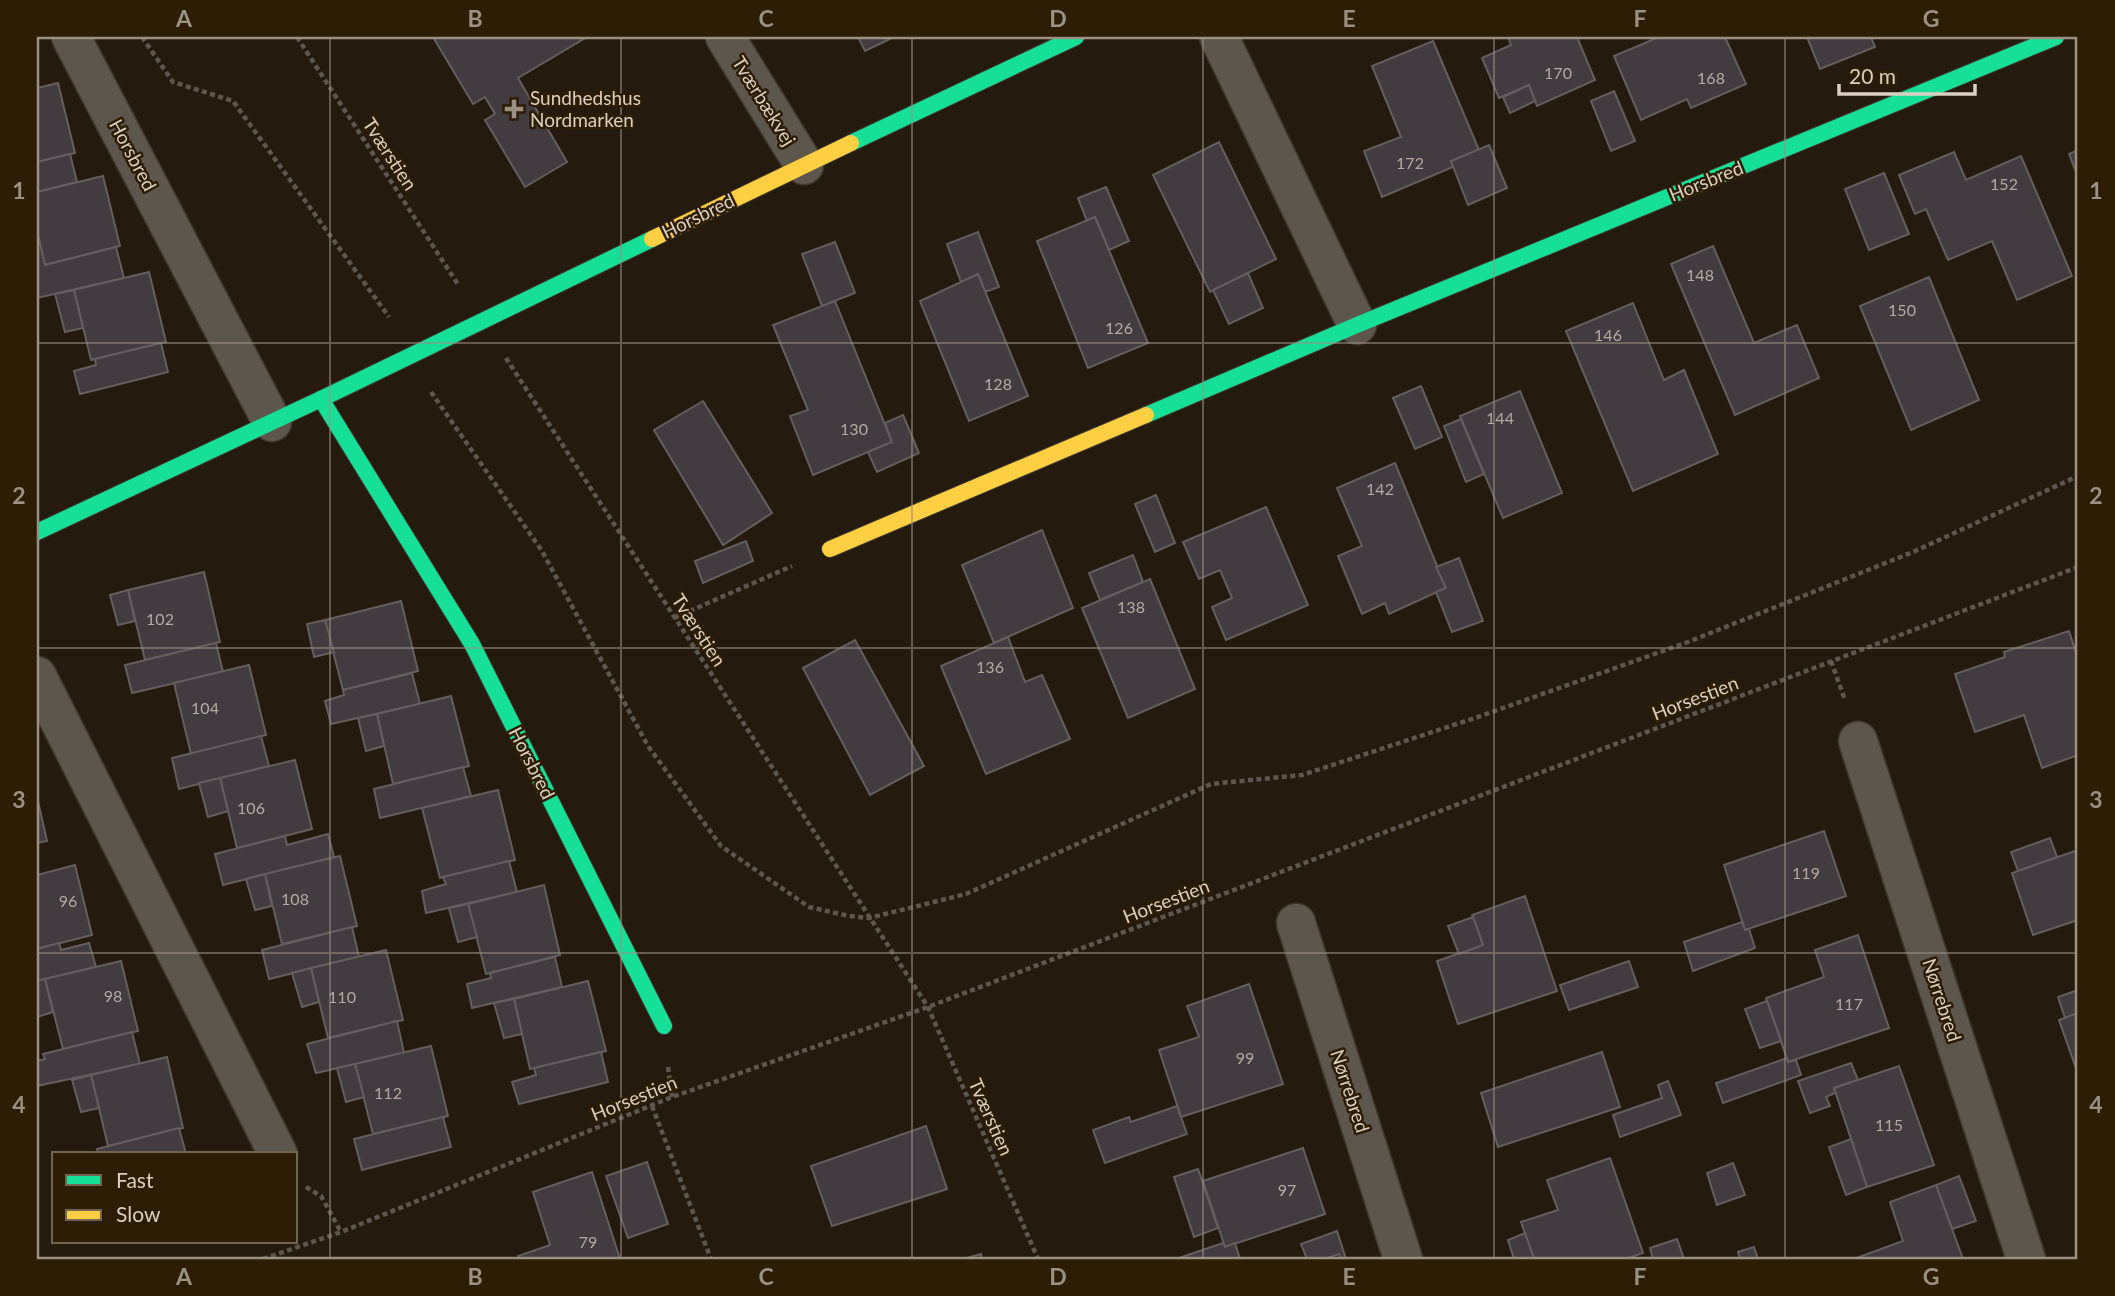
<svg xmlns="http://www.w3.org/2000/svg" width="2115" height="1296" viewBox="0 0 2115 1296" font-family="Lato,sans-serif">
	<style>
		.building { fill: #423b40; stroke: #645e5e; stroke-width: 2 }
		.lines { fill: none; stroke-linecap: round; stroke-linejoin: round }
		.street-casing { stroke: #3f372f; stroke-width: 41 }
		.fast-casing { stroke: #3f372f; stroke-width: 18 }
		.slow-casing { stroke: #3f372f; stroke-width: 18 }
		.path { stroke: #5e574f; stroke-width: 4.5; stroke-dasharray: 5 3.5; stroke-linecap: butt }
		.street { stroke: #5d564d; stroke-width: 38 }
		.fast { stroke: #16e098; stroke-width: 16 }
		.slow { stroke: #ffcf43; stroke-width: 16 }
		.grid { fill: none; stroke: #9a9083; stroke-width: 2; stroke-opacity: 0.55 }
		.poi-dot { fill: #9a9083; stroke: #2d1d05; stroke-width: 2.5 }
		.labels { text-anchor: middle; stroke-width: 5; stroke-linejoin: round; paint-order: stroke }
		.number-label { font-size: 16px; fill: #b4aaa2 }
		.poi-label { font-size: 19px; fill: #dacfc2; stroke: #2d1d05; text-anchor: start }
		.street-label { font-size: 19px; fill: #dacfc2; stroke: #2d1d05 }
		.neatline { fill: none; stroke: #9a9083; stroke-width: 2.5 }
		.grid-label { font-size: 23px; text-anchor: middle; font-weight: bold; fill: #9a9083 }
	</style>
	<rect width="100%" height="100%" fill="#241b0e"/>
	<g class="building">
		<polygon points="433,37 587,37 518,78 567,162 525,187 485,120 495,114 485,97 473,104"/>
		<polygon points="858,37 894,37 865,51"/>
		<polygon points="1508,37 1577,37 1595,80 1537,106 1529,85 1499,98 1482,58 1511,45"/>
		<polygon points="1659,37 1725,37 1746,84 1691,108 1687,99 1641,120 1614,56"/>
		<polygon points="1807,37 1871,37 1875,47 1820,69"/>
		<polygon points="1433,41 1479,150 1451,161 1453,167 1382,197 1364,151 1401,137 1372,66"/>
		<polygon points="58,83 75,153 37,162 37,88"/>
		<polygon points="1529,85 1535,101 1510,113 1503,97"/>
		<polygon points="1614,91 1635,141 1611,151 1591,101"/>
		<polygon points="1219,142 1276,259 1210,292 1153,175"/>
		<polygon points="1489,145 1507,188 1468,205 1451,161"/>
		<polygon points="2078,150 2078,177 2069,154"/>
		<polygon points="1954,152 1966,180 2021,156 2072,276 2017,300 1992,241 1948,260 1926,209 1915,214 1899,175"/>
		<polygon points="70,154 77,182 37,192 37,162"/>
		<polygon points="1884,173 1909,234 1869,250 1845,189"/>
		<polygon points="103,176 120,246 45,265 37,231 37,192"/>
		<polygon points="1106,187 1129,241 1109,250 1095,217 1087,221 1078,198"/>
		<polygon points="1095,217 1148,343 1088,368 1037,241"/>
		<polygon points="37,231 45,265 116,247 124,278 37,298"/>
		<polygon points="978,232 999,287 985,292 978,274 961,282 947,244"/>
		<polygon points="835,242 855,293 822,306 802,254"/>
		<polygon points="1713,246 1754,343 1797,325 1819,378 1735,415 1671,264"/>
		<polygon points="149,272 166,342 91,360 74,290"/>
		<polygon points="1248,273 1263,308 1229,324 1213,290"/>
		<polygon points="978,274 1028,396 969,421 920,301"/>
		<polygon points="1929,277 1979,400 1911,430 1860,306"/>
		<polygon points="74,290 83,328 65,332 55,294"/>
		<polygon points="835,301 892,442 813,475 790,416 808,410 773,325"/>
		<polygon points="1633,303 1664,380 1684,370 1718,454 1633,491 1566,331"/>
		<polygon points="161,343 168,372 80,394 74,371 96,365 95,359"/>
		<polygon points="1421,386 1442,437 1415,449 1393,398"/>
		<polygon points="1520,391 1562,493 1503,518 1460,416"/>
		<polygon points="703,401 772,513 723,545 654,430"/>
		<polygon points="903,415 919,453 877,472 868,452 892,442 885,423"/>
		<polygon points="1461,419 1484,474 1466,482 1444,426"/>
		<polygon points="1395,463 1446,588 1389,614 1385,603 1362,614 1338,556 1362,546 1337,488"/>
		<polygon points="1156,495 1175,543 1155,552 1135,504"/>
		<polygon points="1266,507 1308,605 1226,640 1212,607 1232,598 1220,570 1199,579 1183,542"/>
		<polygon points="1042,530 1073,608 994,643 962,565"/>
		<polygon points="746,541 753,561 703,583 695,561"/>
		<polygon points="1133,555 1143,582 1100,600 1089,573"/>
		<polygon points="1459,558 1483,621 1452,632 1436,592 1446,588 1436,567"/>
		<polygon points="204,572 220,642 145,660 128,590"/>
		<polygon points="1150,579 1195,689 1128,718 1082,608"/>
		<polygon points="128,590 135,621 118,625 110,595"/>
		<polygon points="401,601 418,671 343,690 325,620"/>
		<polygon points="325,620 334,652 314,657 307,624"/>
		<polygon points="2069,631 2078,659 2078,755 2042,768 2024,715 1975,732 1955,674 2005,657 2004,652"/>
		<polygon points="1008,637 1025,682 1042,675 1070,739 986,774 941,666"/>
		<polygon points="855,640 924,766 870,795 803,668"/>
		<polygon points="216,643 223,672 132,693 125,665"/>
		<polygon points="249,665 266,735 191,754 174,683"/>
		<polygon points="412,673 420,704 331,724 325,701 344,695 343,690"/>
		<polygon points="451,696 469,766 393,784 377,714"/>
		<polygon points="377,714 384,746 366,751 358,718"/>
		<polygon points="261,736 269,766 179,789 172,758"/>
		<polygon points="295,760 312,829 237,848 220,778"/>
		<polygon points="463,767 471,796 380,818 374,789"/>
		<polygon points="220,778 228,811 208,817 199,783"/>
		<polygon points="498,790 515,860 440,878 422,808"/>
		<polygon points="37,797 47,841 37,843"/>
		<polygon points="1824,831 1846,896 1745,930 1724,865"/>
		<polygon points="328,834 334,857 223,885 215,854 285,836 287,845"/>
		<polygon points="2050,838 2057,857 2018,871 2011,852"/>
		<polygon points="2078,850 2078,920 2033,935 2012,873"/>
		<polygon points="340,856 357,926 282,944 265,874"/>
		<polygon points="509,861 517,892 426,913 422,891 446,884 443,877"/>
		<polygon points="75,865 92,935 37,949 37,875"/>
		<polygon points="265,874 272,906 255,910 246,879"/>
		<polygon points="544,885 560,955 486,974 468,904"/>
		<polygon points="1525,896 1557,991 1458,1024 1437,961 1483,945 1472,915"/>
		<polygon points="468,904 477,937 458,942 449,908"/>
		<polygon points="1473,917 1483,945 1459,954 1448,926"/>
		<polygon points="1742,922 1745,930 1749,929 1755,948 1693,971 1684,942"/>
		<polygon points="352,927 359,957 269,979 262,950"/>
		<polygon points="1858,935 1889,1028 1788,1062 1766,998 1824,977 1815,950"/>
		<polygon points="59,943 61,950 89,943 96,967 37,981 37,949"/>
		<polygon points="386,950 403,1020 328,1038 311,968"/>
		<polygon points="555,957 562,987 472,1008 467,984 491,978 490,973"/>
		<polygon points="121,961 138,1031 63,1049 45,979"/>
		<polygon points="1629,961 1638,987 1569,1010 1560,985"/>
		<polygon points="311,968 319,1002 302,1007 292,973"/>
		<polygon points="45,979 53,1012 37,1017 37,981"/>
		<polygon points="588,981 606,1051 530,1069 514,999"/>
		<polygon points="1249,984 1283,1084 1181,1117 1159,1050 1199,1037 1187,1006"/>
		<polygon points="2078,990 2078,1013 2065,1018 2058,997"/>
		<polygon points="514,999 522,1034 504,1038 494,1003"/>
		<polygon points="1767,1001 1781,1041 1760,1048 1745,1009"/>
		<polygon points="2078,1013 2078,1074 2059,1020"/>
		<polygon points="397,1021 404,1053 316,1073 307,1044"/>
		<polygon points="132,1032 140,1064 37,1086 37,1061 45,1059 43,1054"/>
		<polygon points="431,1046 448,1116 373,1134 355,1064"/>
		<polygon points="601,1052 608,1082 519,1104 512,1082 536,1075 534,1068"/>
		<polygon points="1602,1052 1620,1107 1498,1147 1481,1093"/>
		<polygon points="167,1057 183,1128 108,1146 91,1075"/>
		<polygon points="1787,1058 1788,1062 1796,1060 1801,1075 1723,1103 1716,1083"/>
		<polygon points="1851,1063 1858,1080 1834,1088 1835,1093 1826,1097 1830,1106 1810,1113 1798,1081"/>
		<polygon points="355,1064 364,1097 346,1102 337,1068"/>
		<polygon points="1899,1066 1934,1165 1867,1187 1834,1088"/>
		<polygon points="91,1075 99,1108 81,1112 72,1080"/>
		<polygon points="1668,1081 1681,1115 1620,1137 1613,1115 1662,1098 1658,1085"/>
		<polygon points="1177,1106 1187,1134 1105,1163 1093,1130 1129,1117 1131,1122"/>
		<polygon points="443,1117 451,1147 362,1170 354,1139"/>
		<polygon points="926,1126 947,1189 832,1226 811,1166"/>
		<polygon points="179,1128 186,1154 98,1154 97,1149"/>
		<polygon points="1851,1139 1867,1187 1846,1195 1829,1147"/>
		<polygon points="1303,1148 1325,1214 1225,1247 1203,1181"/>
		<polygon points="1610,1158 1643,1253 1626,1259 1534,1259 1521,1222 1558,1210 1547,1180"/>
		<polygon points="647,1162 668,1224 628,1238 606,1176"/>
		<polygon points="1733,1163 1745,1195 1717,1205 1707,1173"/>
		<polygon points="1198,1169 1218,1228 1194,1237 1174,1177"/>
		<polygon points="592,1172 620,1259 519,1259 518,1256 550,1245 533,1192"/>
		<polygon points="1959,1176 1976,1221 1952,1229 1936,1185"/>
		<polygon points="1936,1185 1963,1259 1854,1259 1903,1241 1890,1202"/>
		<polygon points="1337,1231 1346,1259 1340,1259 1339,1254 1324,1259 1307,1259 1301,1244"/>
		<polygon points="1525,1233 1534,1259 1514,1259 1508,1240"/>
		<polygon points="1677,1239 1684,1259 1653,1259 1650,1248"/>
		<polygon points="1223,1243 1225,1247 1235,1243 1240,1259 1176,1259"/>
		<polygon points="1754,1247 1758,1259 1740,1259 1738,1252"/>
		<polygon points="981,1254 982,1259 963,1259"/>
	</g>
	<g class="lines">
		<defs>
			<g id="street">
				<polyline points="71,37 272,422"/>
				<polyline points="725,37 804,165"/>
				<polyline points="1219,37 1357,325"/>
				<polyline points="37,676 278,1154"/>
				<polyline points="1858,741 2026,1259"/>
				<polyline points="1296,923 1403,1259"/>
			</g>
			<g id="fast">
				<polyline points="851,143 1076,37"/>
				<polyline points="321,399 472,644 664,1026"/>
				<polyline points="1146,415 1357,325 2056,37"/>
				<polyline points="37,532 321,399 652,239"/>
			</g>
			<g id="slow">
				<polyline points="652,239 851,143"/>
				<polyline points="830,549 1146,415"/>
			</g>
		</defs>
		<use href="#street" class="street-casing"/>
		<use href="#fast" class="fast-casing"/>
		<use href="#slow" class="slow-casing"/>
		<g class="path">
			<polyline points="142,37 173,82 233,101 389,317"/>
			<polyline points="297,37 459,286"/>
			<polyline points="506,358 928,1007 1038,1259"/>
			<polyline points="431,392 542,551 648,746 721,846 809,907 849,916 869,918 966,894 1211,784 1302,775 1478,717 1688,642 1913,552 2078,476"/>
			<polyline points="674,618 792,566"/>
			<polyline points="1831,661 1845,700"/>
			<polyline points="668,1067 672,1097"/>
			<polyline points="652,1106 711,1259"/>
			<polyline points="306,1187 321,1196 341,1232"/>
			<polyline points="263,1259 341,1232 672,1097 928,1007 2078,567"/>
		</g>
		<use href="#street" class="street"/>
		<use href="#fast" class="fast"/>
		<use href="#slow" class="slow"/>
	</g>
	<path class="grid" d="M330 37V1259M621 37V1259M912 37V1259M1203 37V1259M1494 37V1259M1785 37V1259M37 343H2078M37 648H2078M37 953H2078"/>
	<path class="poi-dot" d="M510.5 98.5h7v7h7v7h-7v7h-7v-7h-7v-7h7z"/>
	<g class="labels">
		<g class="number-label">
			<text x="1558" y="79">170</text>
			<text x="1711" y="84">168</text>
			<text x="1410" y="169">172</text>
			<text x="2004" y="190">152</text>
			<text x="1700" y="281">148</text>
			<text x="1902" y="316">150</text>
			<text x="1119" y="334">126</text>
			<text x="1608" y="341">146</text>
			<text x="998" y="390">128</text>
			<text x="1500" y="424">144</text>
			<text x="854" y="435">130</text>
			<text x="1380" y="495">142</text>
			<text x="1131" y="613">138</text>
			<text x="160" y="625">102</text>
			<text x="990" y="673">136</text>
			<text x="205" y="714">104</text>
			<text x="251" y="814">106</text>
			<text x="1806" y="879">119</text>
			<text x="295" y="905">108</text>
			<text x="68" y="907">96</text>
			<text x="113" y="1002">98</text>
			<text x="342" y="1003">110</text>
			<text x="1849" y="1010">117</text>
			<text x="1245" y="1064">99</text>
			<text x="388" y="1099">112</text>
			<text x="1889" y="1131">115</text>
			<text x="1287" y="1196">97</text>
			<text x="588" y="1248">79</text>
		</g>
		<g class="poi-label">
			<text x="530" y="105">Sundhedshus<tspan x="530" dy="22">Nordmarken</tspan></text>
		</g>
		<g class="street-label">
			<text transform="translate(764 101) rotate(58)" y="7">Tværbækvej</text>
			<text transform="translate(390 154) rotate(57)" y="7">Tværstien</text>
			<text transform="translate(133 155) rotate(62)" y="7">Horsbred</text>
			<text transform="translate(1706 181) rotate(-22)" y="7">Horsbred</text>
			<text transform="translate(698 216) rotate(-26)" y="7">Horsbred</text>
			<text transform="translate(699 630) rotate(57)" y="7">Tværstien</text>
			<text transform="translate(1695 698) rotate(-21)" y="7">Horsestien</text>
			<text transform="translate(532 763) rotate(63)" y="7">Horsbred</text>
			<text transform="translate(1166 901) rotate(-21)" y="7">Horsestien</text>
			<text transform="translate(1942 1000) rotate(72)" y="7">Nørrebred</text>
			<text transform="translate(1350 1091) rotate(72)" y="7">Nørrebred</text>
			<text transform="translate(634 1098) rotate(-22)" y="7">Horsestien</text>
			<text transform="translate(991 1117) rotate(66)" y="7">Tværstien</text>
		</g>
	</g>
	<rect width="2115" height="1296" fill="none" stroke="#2d1d05" stroke-width="77"/>
	<rect x="52" y="1152" width="245" height="91" fill="#2d1d05" stroke="#726451" stroke-width="2"/>
	<rect x="66" y="1175" width="35" height="10" fill="#16e098" stroke="#726451" stroke-width="2"/>
	<text x="116" y="1188" font-size="21" fill="#dacfc2">Fast</text>
	<rect x="66" y="1210" width="35" height="10" fill="#ffcf43" stroke="#726451" stroke-width="2"/>
	<text x="116" y="1222" font-size="21" fill="#dacfc2">Slow</text>
	<path d="M1839 84v10h136v-10" fill="none" stroke="#dacfc2" stroke-width="3.5"/>
	<text x="1849" y="84" font-size="21" fill="#dacfc2" stroke="#2d1d05" stroke-width="5" paint-order="stroke">20 m</text>
	<rect x="38" y="38" width="2038" height="1220" class="neatline"/>
	<g class="grid-label">
		<text x="184" y="27">A</text>
		<text x="475" y="27">B</text>
		<text x="766" y="27">C</text>
		<text x="1058" y="27">D</text>
		<text x="1349" y="27">E</text>
		<text x="1640" y="27">F</text>
		<text x="1931" y="27">G</text>
		<text x="19" y="199">1</text>
		<text x="2096" y="199">1</text>
		<text x="19" y="504">2</text>
		<text x="2096" y="504">2</text>
		<text x="19" y="808">3</text>
		<text x="2096" y="808">3</text>
		<text x="19" y="1113">4</text>
		<text x="2096" y="1113">4</text>
		<text x="184" y="1285">A</text>
		<text x="475" y="1285">B</text>
		<text x="766" y="1285">C</text>
		<text x="1058" y="1285">D</text>
		<text x="1349" y="1285">E</text>
		<text x="1640" y="1285">F</text>
		<text x="1931" y="1285">G</text>
	</g>
</svg>
